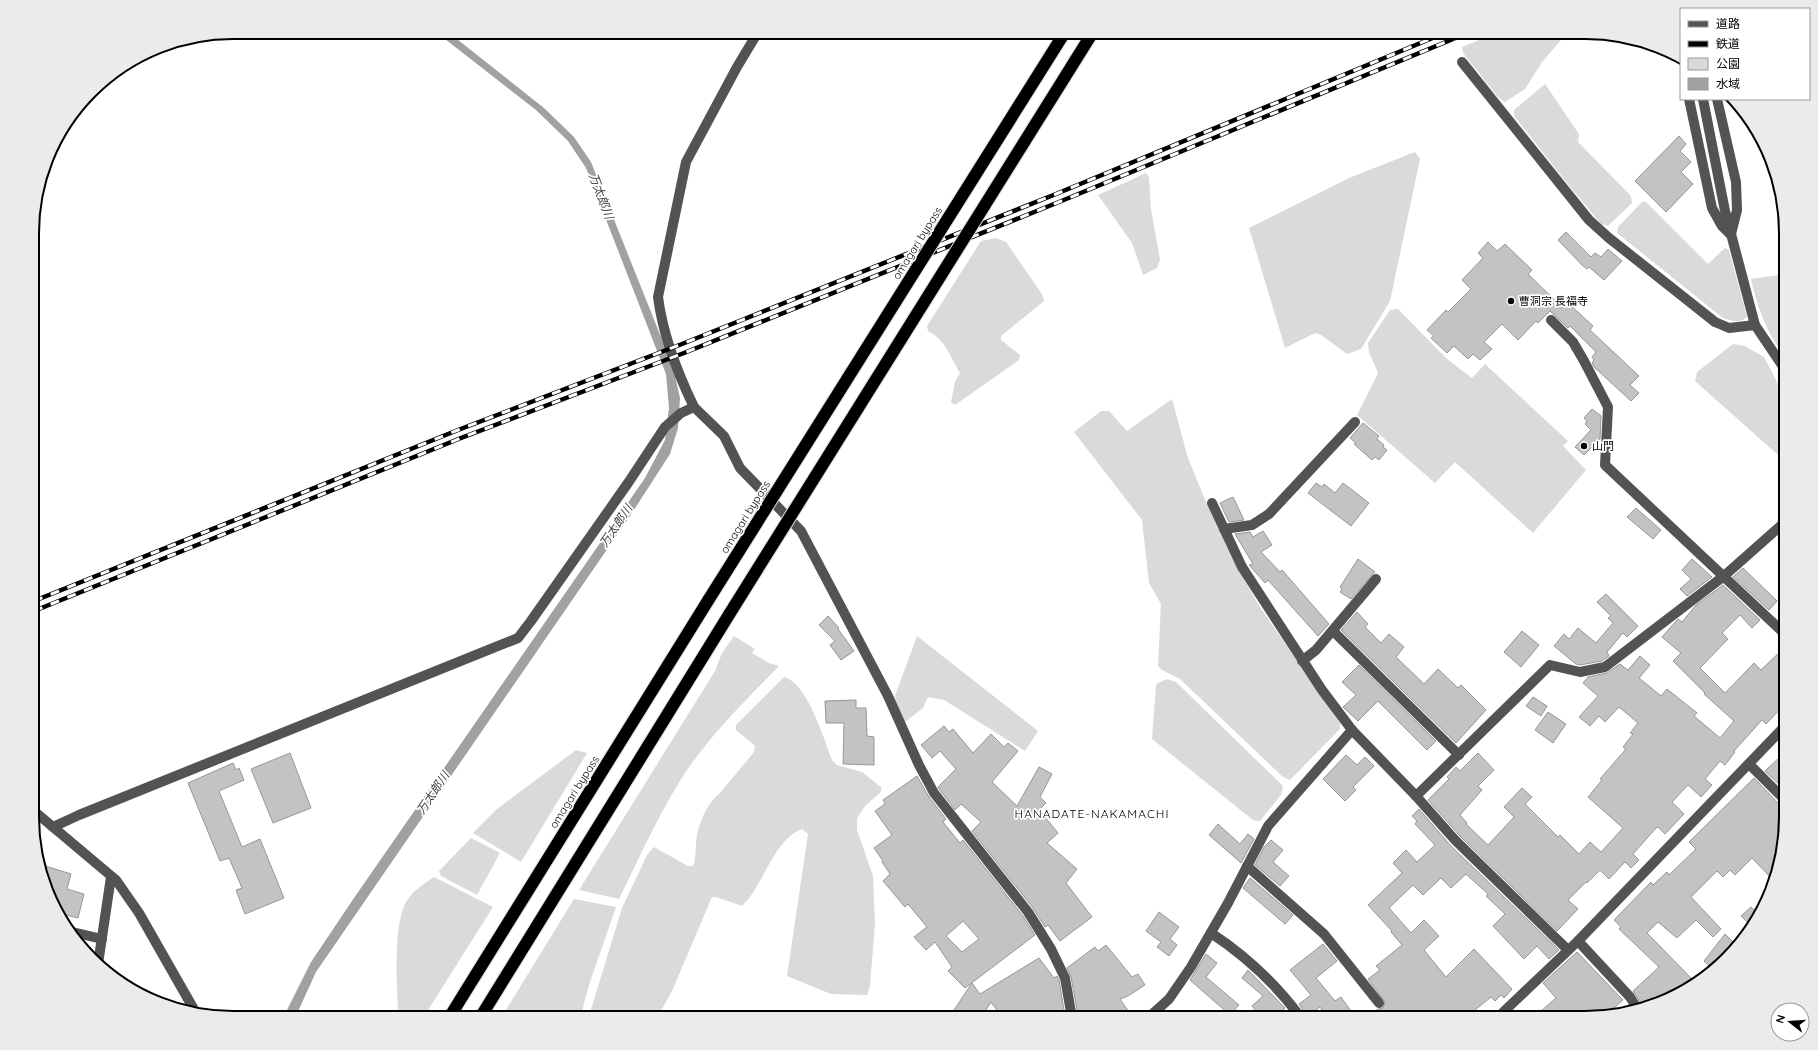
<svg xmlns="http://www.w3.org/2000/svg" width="1818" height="1050" viewBox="0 0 1818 1050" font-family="Quicksand,'Noto Sans JP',sans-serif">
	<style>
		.green { fill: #dadada }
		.water { fill: #a1a1a1 }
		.building { fill: #c3c3c3; stroke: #979797; fill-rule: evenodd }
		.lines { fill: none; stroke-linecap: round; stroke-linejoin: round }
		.highway-casing { stroke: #dbdbdb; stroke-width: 14 }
		.minor { stroke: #535353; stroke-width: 10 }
		.highway { stroke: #000; stroke-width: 12 }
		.rail-casing { stroke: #000; stroke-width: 4.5 }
		.rail { stroke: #fff; stroke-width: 3; stroke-dasharray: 9; stroke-linecap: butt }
		.highway-bridge-casing { stroke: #dbdbdb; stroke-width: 14; stroke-linecap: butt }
		.highway-bridge { stroke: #000; stroke-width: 12 }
		.poi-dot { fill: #000; stroke: #fff; stroke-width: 1.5 }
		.labels { text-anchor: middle; stroke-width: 3.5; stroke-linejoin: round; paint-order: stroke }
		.street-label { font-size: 11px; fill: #000; stroke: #fff }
		.poi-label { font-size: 11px; fill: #000; stroke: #fff; text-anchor: start }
		.water-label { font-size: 12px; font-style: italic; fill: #424242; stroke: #fff }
		.neighbourhood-label { font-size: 12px; letter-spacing: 1px; fill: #000; stroke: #fff }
		.rim { fill: none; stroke: #000; stroke-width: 2 }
	</style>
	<rect width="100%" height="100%" fill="#fff"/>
	<g class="green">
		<polygon points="1499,32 1568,32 1542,62 1525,89 1505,102 1498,97 1463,53 1462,47"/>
		<polygon points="1545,84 1579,134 1578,142 1631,196 1632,203 1608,226 1601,224 1571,188 1514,116 1514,110"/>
		<polygon points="1415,152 1420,159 1390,301 1361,349 1347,354 1321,335 1315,333 1285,348 1249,228 1349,178"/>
		<polygon points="1146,173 1149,177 1151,209 1160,260 1157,268 1143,275 1132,243 1098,195"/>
		<path d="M1645 201 1708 264 1725 248 1729 250 1747 317C1739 324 1733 321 1723 318L1617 233 1618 227 1641 203Z"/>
		<path d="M996 238 1006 242 1042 294 1044 301 1001 336V340L1020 355 1019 360 955 405 951 402 955 382 960 373C951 358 945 339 928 331L927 326 981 241Z"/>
		<path d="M1786 274V357C1767 335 1757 307 1751 279Z"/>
		<polygon points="1398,309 1447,359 1472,378 1485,364 1568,441 1563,446 1586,470 1533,533 1455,462 1435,483 1357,415 1378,373 1369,352 1368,343 1390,310"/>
		<polygon points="1733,344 1745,346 1764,357 1776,380 1786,405 1786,462 1695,381 1697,372"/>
		<polygon points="1172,399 1188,458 1206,502 1240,573 1260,607 1340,723 1340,729 1290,780 1283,777 1180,679 1162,670 1158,666 1161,604 1149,583 1142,520 1074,432 1101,411 1109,411 1127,431"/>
		<path d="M734 636 755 649 752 653 769 663 779 666C747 699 713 732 687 770 660 811 640 856 619 899L579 890 715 671 722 653Z"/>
		<polygon points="917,636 1038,731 1025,751 944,700 928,697 923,708 905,722 897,709 895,696"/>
		<path d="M784 677C807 682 824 739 832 760L837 765 862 772 882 788 880 793 866 805 857 818V830L873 876 875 923 870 986 867 995 831 994 787 976 808 834 802 829C773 840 763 887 742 906L716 897H712L672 991 657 1018H592L589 1016 622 908 647 855 654 847 688 866H693C697 855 695 845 697 835 700 820 708 802 720 793L754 752 755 746 736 730V725Z"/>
		<polygon points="1167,679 1176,682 1283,786 1281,795 1260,821 1253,820 1152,739 1156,684"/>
		<polygon points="576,750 587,753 521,862 473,833 497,809"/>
		<polygon points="471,838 500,853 477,895 441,876 439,871"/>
		<path d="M434 877 493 907 423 1018H399C397 991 392 920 408 899 414 890 425 883 434 877Z"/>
		<polygon points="574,899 616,907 589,985 580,1018 543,1018 521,1013 516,1018 501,1018"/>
	</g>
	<polygon class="water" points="436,32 448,32 544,108 574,137 591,162 673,367 680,398 678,428 670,454 630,516 316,972 295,1018 283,1018 311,962 354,898 645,478 665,440 669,408 666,374 586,168 568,141 536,110"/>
	<g class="building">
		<polygon points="1679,136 1686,144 1680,151 1691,162 1681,172 1693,184 1666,212 1635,181"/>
		<polygon points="1566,232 1591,257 1595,253 1601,257 1608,249 1622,261 1604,280 1589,267 1587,269 1582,265 1558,240"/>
		<polygon points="1488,242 1497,251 1505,244 1532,270 1528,274 1562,307 1567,302 1593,326 1590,330 1639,376 1630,385 1639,393 1631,401 1594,367 1592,363 1594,360 1592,357 1596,352 1570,326 1568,328 1550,311 1538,323 1536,321 1518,340 1502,324 1484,342 1492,349 1480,360 1473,354 1468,359 1454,346 1447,353 1431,338 1434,336 1427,330 1446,310 1448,312 1471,289 1462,280 1483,258 1478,253"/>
		<polygon points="1592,409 1601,416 1600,439 1584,455 1575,447 1591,430 1585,424 1587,421 1584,418"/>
		<polygon points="1363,423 1379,436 1377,439 1384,445 1383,447 1387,450 1379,460 1375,457 1372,460 1354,444 1356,443 1350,438"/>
		<polygon points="1316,483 1322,487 1324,484 1335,493 1343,483 1369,503 1351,526 1308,493"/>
		<polygon points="1233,497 1244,520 1229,522 1220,503"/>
		<polygon points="1636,508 1661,530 1653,539 1627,517"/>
		<polygon points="1263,531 1272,545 1261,552 1280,572 1282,570 1329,624 1318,636 1268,580 1265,583 1249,565 1253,564 1235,534 1250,532 1253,537"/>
		<polygon points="1358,559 1375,572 1351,599 1340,592 1342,589 1340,587"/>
		<polygon points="1692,559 1712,577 1687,596 1680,589 1691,579 1682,570"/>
		<polygon points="1743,568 1777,601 1769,610 1733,577"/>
		<polygon points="1723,585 1760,620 1752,628 1740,615 1722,633 1728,639 1700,668 1725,693 1754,663 1761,670 1786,646 1786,703 1766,724 1762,720 1734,751 1735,752 1725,765 1720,761 1705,779 1712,785 1701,797 1688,785 1672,802 1684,814 1665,834 1658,827 1656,828 1633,854 1639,860 1631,868 1625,862 1609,879 1600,870 1587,883 1586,882 1568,900 1578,909 1557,931 1460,836 1428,800 1449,779 1447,777 1456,767 1460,771 1478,753 1494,770 1478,786 1482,790 1460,815 1467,823 1466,824 1488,845 1514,817 1504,807 1522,788 1532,797 1525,804 1558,837 1560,835 1579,854 1590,842 1601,852 1623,828 1588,797 1602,780 1600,779 1626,749 1623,747 1633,734 1630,733 1638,723 1619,707 1605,722 1599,716 1590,726 1579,717 1598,696 1583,683 1588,677 1607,673 1620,664 1628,670 1640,656 1650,665 1639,678 1661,696 1667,689 1697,713 1694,716 1720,738 1734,721 1704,694 1705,693 1673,661 1681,653 1662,637 1677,620 1678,619 1682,622 1696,605"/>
		<polygon points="1606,594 1638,626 1627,637 1623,633 1607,652 1609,656 1602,661 1580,665 1576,664 1554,646 1564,634 1569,639 1578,628 1596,643 1613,623 1608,618 1611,616 1597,602"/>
		<polygon points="1357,612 1368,624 1365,627 1381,643 1389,634 1404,647 1396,657 1424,684 1438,669 1458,688 1461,685 1486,710 1456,743 1341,630"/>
		<polygon points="828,616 839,628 838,629 854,651 841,660 830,645 835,641 819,625"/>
		<polygon points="1522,631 1539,645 1521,667 1504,652"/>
		<polygon points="1359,665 1436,741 1427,750 1378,701 1358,721 1343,707 1356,695 1342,682"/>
		<polygon points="1533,697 1547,706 1541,716 1526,706"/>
		<polygon points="856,700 856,708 866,708 867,736 874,737 874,765 843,764 844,723 826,723 825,701"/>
		<polygon points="1548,712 1566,724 1553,743 1535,730"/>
		<polygon points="944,726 949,732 953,729 973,753 991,734 1004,747 1008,743 1018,751 992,782 1017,806 1039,767 1052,774 1040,797 1046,803 1039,810 1058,833 1047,843 1077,869 1066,883 1092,917 1060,941 1048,925 1045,927 1033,908 972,831 981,822 961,804 955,810 939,789 938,787 956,769 940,751 932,758 921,745"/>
		<polygon points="290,753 311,808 273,823 251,769"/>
		<polygon points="1346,755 1357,765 1365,757 1374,766 1353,787 1356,790 1345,801 1323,779"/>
		<polygon points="1780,757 1786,764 1786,791 1765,771"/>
		<polygon points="233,763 236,770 239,768 244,780 219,791 242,847 260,839 284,898 245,914 236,890 242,888 229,858 220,861 188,783"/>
		<path d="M917 776 929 797 946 819 943 822 960 843 963 840 1023 916 1035 935 965 988 948 971 952 967 935 942 926 950 914 937 927 927 908 904 905 907 883 881 890 874 882 862 883 861 874 848 892 835 875 811 885 804 883 800ZM963 921 979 939 962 952 946 936Z"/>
		<polygon points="1754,778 1781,806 1786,807 1786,830 1779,869 1774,881 1752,858 1735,875 1730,870 1723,877 1717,871 1691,897 1721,929 1713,937 1696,920 1677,938 1658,922 1647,933 1696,983 1686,991 1681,989 1673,997 1644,1008 1633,991 1659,967 1619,929 1621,927 1614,920 1651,882 1653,885 1667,872 1669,875 1696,849 1689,842"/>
		<polygon points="1419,809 1450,845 1559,950 1549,959 1537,946 1524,959 1493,926 1505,914 1486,896 1488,894 1466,874 1451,888 1441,878 1423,895 1413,885 1389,908 1411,933 1424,920 1439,936 1424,950 1446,977 1474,949 1512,989 1504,998 1501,995 1495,1001 1491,997 1465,1018 1459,1012 1452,1018 1366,1018 1378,1009 1383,1008 1385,1002 1368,979 1380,970 1376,966 1402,945 1391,932 1392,931 1368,905 1402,873 1393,863 1406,850 1417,862 1435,845 1415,824 1417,821 1412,816"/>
		<polygon points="1218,824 1240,844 1248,834 1254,839 1241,863 1209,835"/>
		<polygon points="1271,840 1283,850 1273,862 1289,876 1280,886 1255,865 1264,847"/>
		<polygon points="39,864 71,874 67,889 84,894 78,918 58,913 43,882"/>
		<polygon points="1250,878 1293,915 1285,924 1243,888"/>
		<polygon points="1751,907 1760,916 1752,927 1741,916"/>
		<polygon points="1159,912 1179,927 1170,939 1177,945 1169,956 1157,947 1161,942 1146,931"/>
		<polygon points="1725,934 1737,946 1727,959 1713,970 1704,961"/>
		<polygon points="1323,944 1337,961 1316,978 1335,1001 1341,997 1356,1018 1328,1018 1320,1007 1307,1016 1299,1004 1311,995 1290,970"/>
		<polygon points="1106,945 1132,977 1138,974 1145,985 1128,996 1120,999 1133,1018 1081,1018 1077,1010 1071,977 1067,968 1095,947 1098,951"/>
		<polygon points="1577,952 1623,1000 1605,1016 1598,1018 1533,1018 1556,998 1543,983"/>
		<polygon points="1206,954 1217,963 1206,977 1239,1005 1230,1015 1190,980"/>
		<polygon points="1039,958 1054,978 1057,976 1059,980 1065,1016 1061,1018 1003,1018 991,1002 981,1018 954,1018 958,1012 954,1010 972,983 980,994"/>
		<polygon points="1248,970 1285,1008 1281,1012 1280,1011 1272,1018 1262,1018 1252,1006 1263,996 1242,978"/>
	</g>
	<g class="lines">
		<defs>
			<g id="highway">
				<polyline points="449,1018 709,599"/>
				<polyline points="480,1018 730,613"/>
			</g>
		</defs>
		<use href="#highway" class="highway-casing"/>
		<g class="minor">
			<polyline points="1462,62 1589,220 1609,238 1715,322 1729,328 1755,325"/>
			<polyline points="1689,99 1712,208 1722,226 1730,234"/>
			<polyline points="1703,99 1725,211 1755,325 1786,371"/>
			<polyline points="1717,99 1736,182 1737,210 1731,234"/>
			<polyline points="1551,320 1573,342 1584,361 1608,407 1605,465 1786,635"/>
			<path d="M694 407C677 372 663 336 658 297L686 162 737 67 758 32"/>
			<polyline points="1212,503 1242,567 1322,690 1352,730 1416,796 1455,840 1568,950"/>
			<polyline points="1224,529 1252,525 1269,514 1355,422"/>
			<polyline points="1333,631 1459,755"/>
			<polyline points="1302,661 1316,650 1376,579"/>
			<polyline points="1749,764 1786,801"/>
			<polyline points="1416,796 1550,665 1580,672 1605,667 1724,576 1786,521"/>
			<polyline points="34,811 116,880 139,913 196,1013"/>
			<polyline points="53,827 79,815 518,638 531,621 628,483 665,427 681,413 694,407 724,436 740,468 801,531 888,696 919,765 934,793 1028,912 1051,949 1065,978 1072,1018"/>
			<polyline points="1247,866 1324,934 1379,1003"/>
			<polyline points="68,931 102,939"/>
			<path d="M1211 933C1246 956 1276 984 1301 1018"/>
			<polyline points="1578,941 1630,997 1638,1010"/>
			<polyline points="98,964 111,877"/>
			<polyline points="1148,1018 1169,999 1191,967 1228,903 1268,826 1352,730"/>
			<polyline points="1497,1018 1578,941 1786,725"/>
		</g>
		<use href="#highway" class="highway"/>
		<defs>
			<g id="rail">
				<polyline points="34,601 458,430 682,344 1056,194 1447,32"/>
				<polyline points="34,611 461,438 684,353 1059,202 1470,32"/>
			</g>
		</defs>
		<use href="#rail" class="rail-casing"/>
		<use href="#rail" class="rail"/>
		<defs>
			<g id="highway-bridge">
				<polyline points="709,599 1065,32"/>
				<polyline points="730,613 1093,32"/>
			</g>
		</defs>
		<use href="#highway-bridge" class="highway-bridge-casing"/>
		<use href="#highway-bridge" class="highway-bridge"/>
	</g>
	<g class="poi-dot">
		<circle cx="1511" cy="301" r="4"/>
		<circle cx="1584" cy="446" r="4"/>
	</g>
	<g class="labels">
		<g class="street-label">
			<text transform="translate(917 243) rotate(-58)" y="4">omagari bypass</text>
			<text transform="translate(745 517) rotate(-58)" y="4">omagari bypass</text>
			<text transform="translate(574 792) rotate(-58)" y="4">omagari bypass</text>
		</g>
		<g class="poi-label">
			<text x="1519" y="305">曹洞宗 長福寺</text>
			<text x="1592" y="450">山門</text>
		</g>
		<g class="water-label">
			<text transform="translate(601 196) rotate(69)" y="4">万太郎川</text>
			<text transform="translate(616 526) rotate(-56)" y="4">万太郎川</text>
			<text transform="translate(433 793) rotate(-56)" y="4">万太郎川</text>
		</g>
		<g class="neighbourhood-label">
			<text x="1092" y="818">HANADATE-NAKAMACHI</text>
		</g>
	</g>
	<path d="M0 0H1818V1050H0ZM233 39H1585A194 194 0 0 1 1779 233V817A194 194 0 0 1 1585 1011H233A194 194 0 0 1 39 817V233A194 194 0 0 1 233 39Z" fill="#ebebeb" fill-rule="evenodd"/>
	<path class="rim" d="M233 39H1585A194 194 0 0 1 1779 233V817A194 194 0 0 1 1585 1011H233A194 194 0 0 1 39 817V233A194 194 0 0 1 233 39Z"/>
	<rect x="1680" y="8" width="130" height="92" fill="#ffffff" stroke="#999999"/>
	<rect x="1688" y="21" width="20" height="6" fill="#535353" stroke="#999999"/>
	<text x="1716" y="28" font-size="12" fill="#000000">道路</text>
	<rect x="1688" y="41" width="20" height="6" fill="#000000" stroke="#999999"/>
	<text x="1716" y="48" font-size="12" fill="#000000">鉄道</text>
	<rect x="1688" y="58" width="20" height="12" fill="#dadada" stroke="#999999"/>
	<text x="1716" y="68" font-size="12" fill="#000000">公園</text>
	<rect x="1688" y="78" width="20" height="12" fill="#a1a1a1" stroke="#999999"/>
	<text x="1716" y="88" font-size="12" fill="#000000">水域</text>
	<g transform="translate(1790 1022) rotate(287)"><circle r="19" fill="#ffffff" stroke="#999999"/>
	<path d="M0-3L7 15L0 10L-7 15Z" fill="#000000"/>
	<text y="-6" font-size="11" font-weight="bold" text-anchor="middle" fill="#000000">N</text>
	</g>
</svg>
